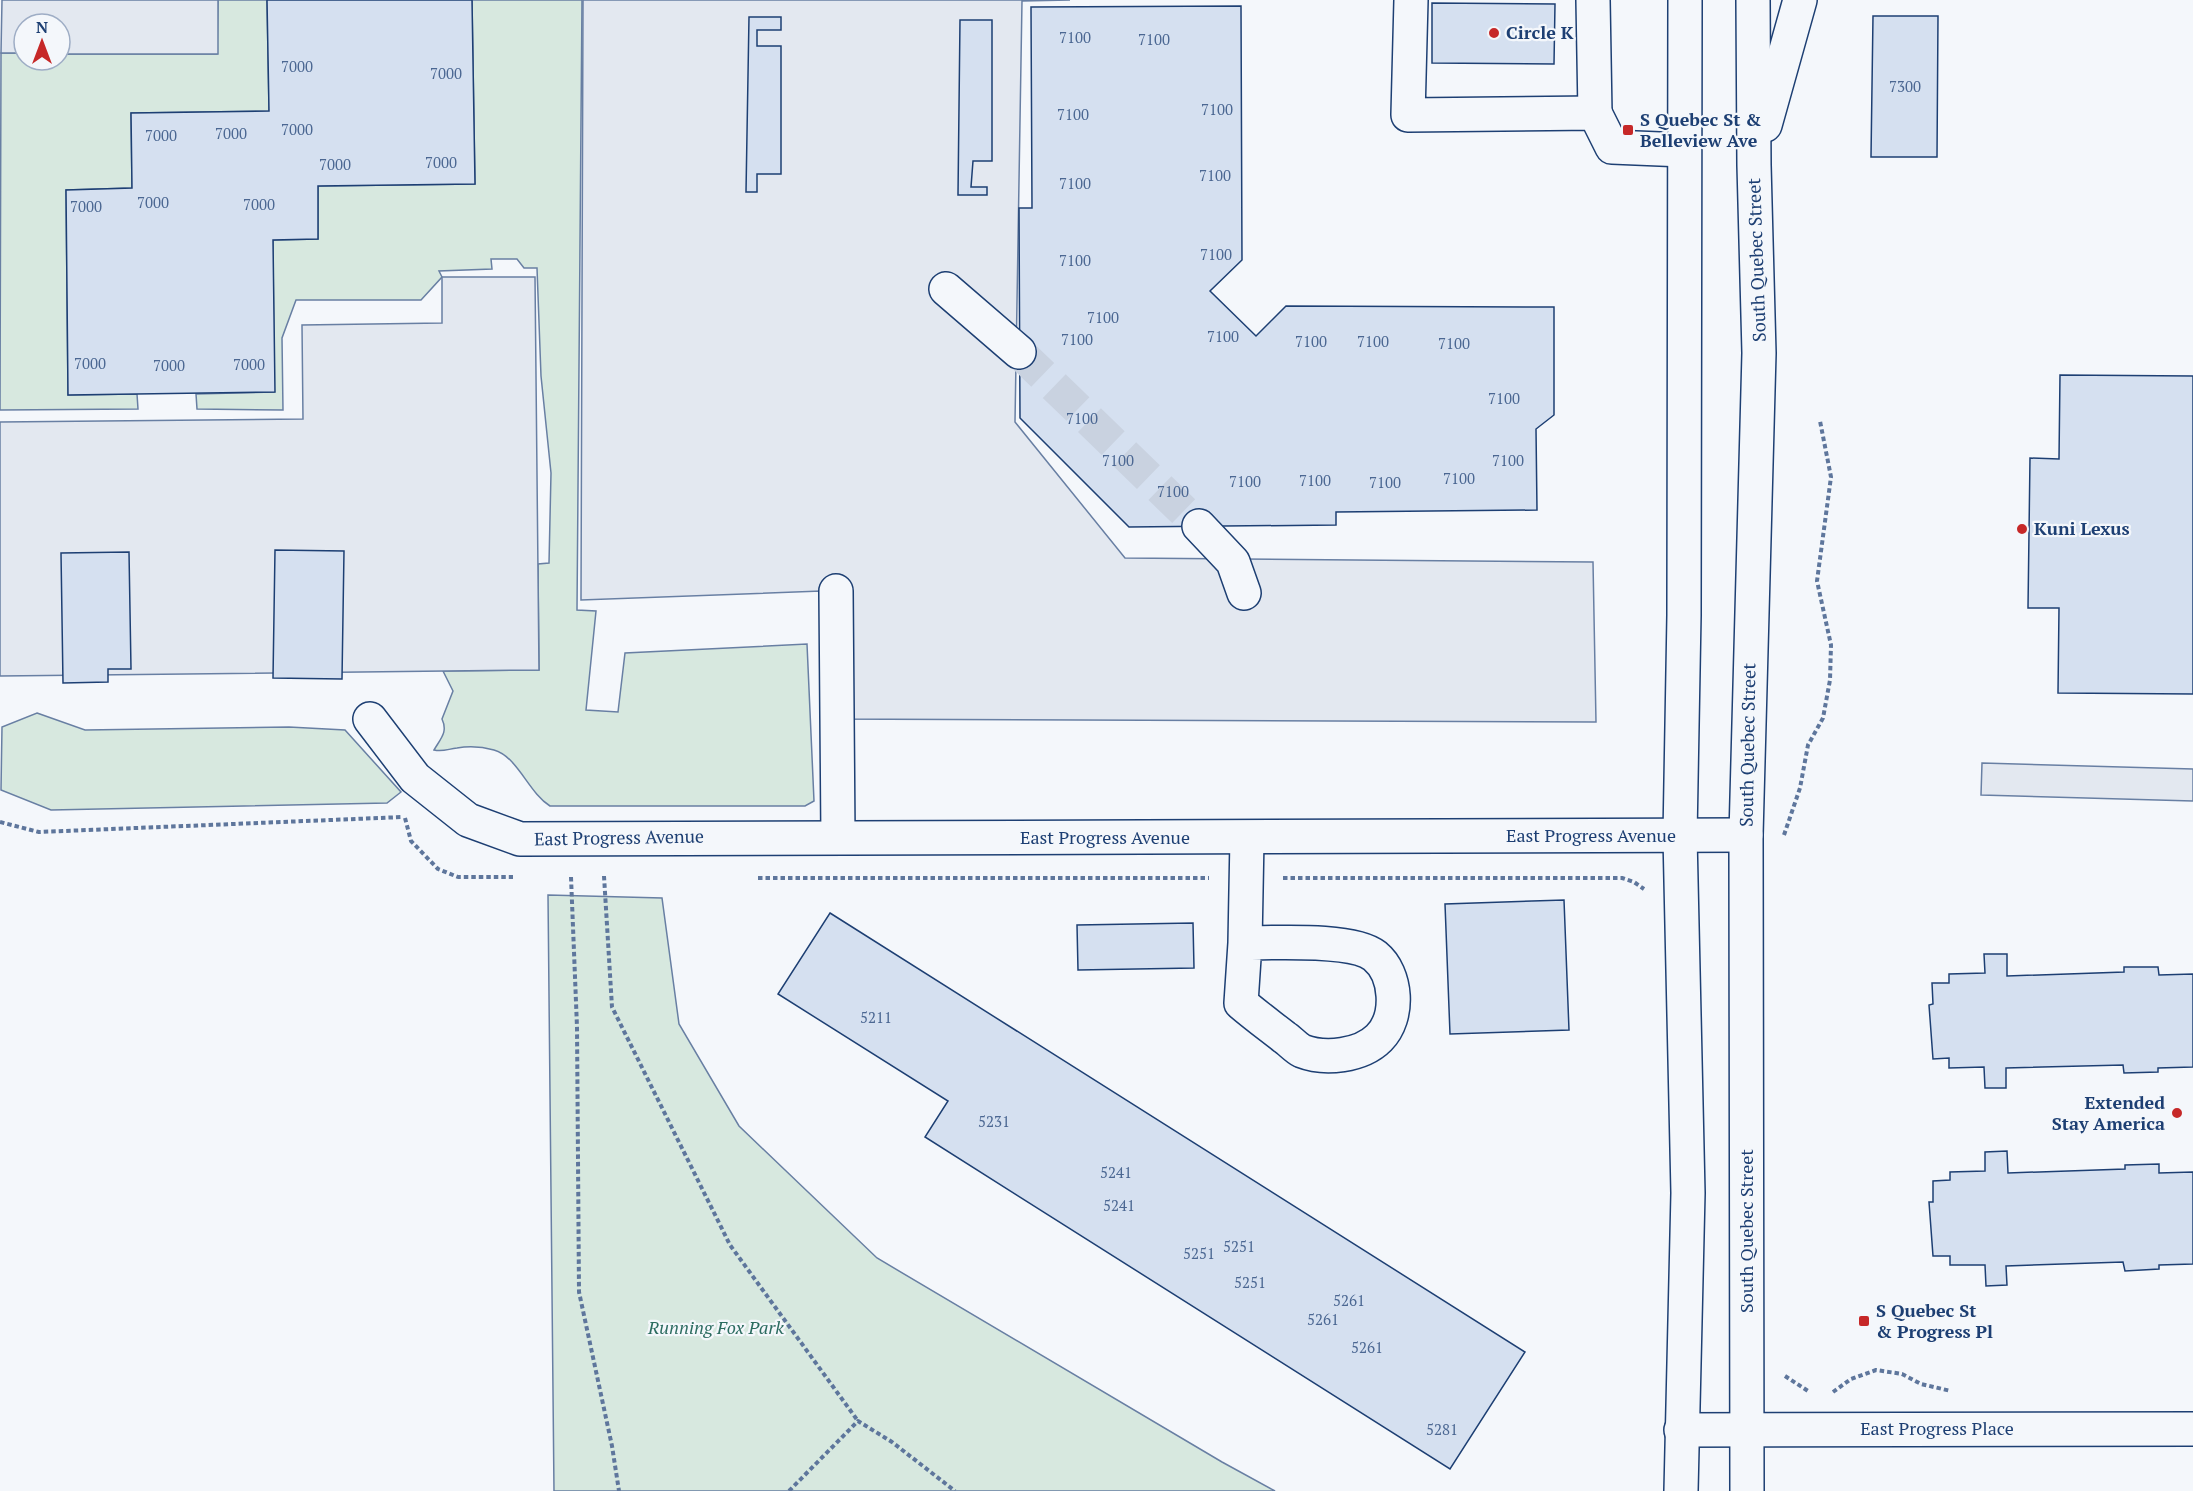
<svg xmlns="http://www.w3.org/2000/svg" width="2193" height="1491" viewBox="0 0 2193 1491" font-family="'PT Serif',serif">
	<style>
		.green { fill: #d7e8df; stroke: #687fa3; stroke-width: 1.5 }
		.parking { fill: #e3e8f0; stroke: #687fa3; stroke-width: 1.5 }
		.building { fill: #d5e0f0; stroke: #1d3f73; stroke-width: 1.5 }
		.lines { fill: none; stroke-linecap: round; stroke-linejoin: round }
		.minor-tunnel { stroke: #c9d2e0; stroke-width: 33; stroke-dasharray: 33 16; stroke-linecap: butt }
		.minor-casing { stroke: #1d3f73; stroke-width: 36 }
		.major-casing { stroke: #1d3f73; stroke-width: 36 }
		.path { stroke: #5e769c; stroke-width: 4; stroke-dasharray: 4.5 3; stroke-linecap: butt }
		.minor { stroke: #f4f7fb; stroke-width: 33 }
		.major { stroke: #f4f7fb; stroke-width: 33 }
		.poi-dot { fill: #c62828; stroke: #f4f7fb; stroke-width: 2 }
		.labels { text-anchor: middle; stroke-width: 4.5; stroke-linejoin: round; paint-order: stroke }
		.number-label { font-size: 15px; fill: #4b6792 }
		.poi-label { font-size: 18px; font-weight: bold; fill: #1d3f73; stroke: #f4f7fb; text-anchor: start }
		.street-label { font-size: 18px; fill: #1d3f73; stroke: #f4f7fb }
		.park-label { font-size: 18px; font-style: italic; fill: #2c6c60; stroke: #f4f7fb }
	</style>
	<rect width="100%" height="100%" fill="#f4f7fb"/>
	<g class="green">
		<polygon points="218,0 267,0 269,111 131,113 132,188 66,190 68,395 137,394 138,409 0,410 1,53 24,53 24,60 60,60 60,54 217,54"/>
		<path d="M472 0H582L577 610 596 611 586 710 618 712 625 653 807 644 814 801 805 806H550C528 792 518 757 494 750 483 747 469 746 457 748 448 749 443 752 434 750 441 738 448 732 442 719L453 691 443 671 539 670 538 564 549 563 551 473 541 376 537 268H524L517 259H491L492 269 439 271 442 277 421 300H296L282 338 283 410 197 409 196 394 274 392 273 240 318 239V186L475 184Z"/>
		<polygon points="37,713 85,730 289,727 345,730 401,792 387,803 51,810 1,790 2,727"/>
		<polygon points="548,895 662,898 679,1024 739,1126 877,1258 1222,1462 1275,1491 554,1491"/>
	</g>
	<g class="parking">
		<polygon points="2,0 218,0 218,54 60,54 60,24 24,24 24,53 1,53"/>
		<polygon points="583,0 1070,0 1022,1 1015,422 1125,558 1593,562 1596,722 824,719 821,591 581,600"/>
		<polygon points="442,277 535,277 539,670 0,676 0,422 303,419 302,325 442,323"/>
		<polygon points="1982,763 2193,769 2193,801 1981,795"/>
	</g>
	<g class="building">
		<polygon points="267,0 472,0 475,184 318,186 318,239 273,240 275,392 68,395 66,190 132,188 131,113 269,111"/>
		<polygon points="1432,3 1555,4 1554,64 1432,63"/>
		<polygon points="1241,6 1242,260 1210,291 1256,336 1286,306 1554,307 1554,415 1536,429 1537,510 1336,512 1336,525 1129,527 1020,418 1019,208 1032,208 1031,7"/>
		<polygon points="1873,16 1938,16 1937,157 1871,157"/>
		<polygon points="749,17 781,17 781,30 757,30 757,46 781,46 781,174 757,174 757,192 746,192"/>
		<polygon points="960,20 992,20 992,161 973,161 971,187 987,187 987,195 958,195"/>
		<polygon points="2060,375 2193,376 2193,694 2058,693 2059,608 2028,608 2030,458 2059,459"/>
		<polygon points="275,550 344,551 342,679 273,678"/>
		<polygon points="129,552 131,669 108,669 108,682 63,683 61,553"/>
		<polygon points="1564,900 1569,1030 1450,1034 1445,904"/>
		<polygon points="830,913 1525,1352 1450,1469 925,1137 948,1101 778,994"/>
		<polygon points="1193,923 1194,968 1078,970 1077,925"/>
		<polygon points="1984,954 2007,954 2007,976 2124,972 2124,967 2158,967 2159,975 2193,974 2193,1067 2158,1068 2158,1072 2124,1073 2123,1065 2006,1068 2006,1088 1985,1088 1984,1067 1949,1068 1949,1058 1933,1059 1929,1005 1933,1004 1932,983 1949,983 1949,974 1985,973"/>
		<polygon points="2007,1151 2008,1173 2125,1169 2125,1165 2159,1164 2159,1173 2193,1172 2193,1264 2159,1265 2159,1269 2125,1271 2123,1262 2006,1266 2007,1285 1986,1286 1985,1265 1950,1265 1950,1256 1933,1256 1929,1202 1933,1202 1933,1181 1950,1180 1950,1172 1985,1171 1985,1152"/>
	</g>
	<g class="lines">
		<polyline class="minor-tunnel" points="1019,352 1199,526"/>
		<defs>
			<g id="minor">
				<polyline points="1411,0 1408,115 1595,113 1612,147 1684,150"/>
				<polyline points="1593,0 1595,113"/>
				<polyline points="946,289 1019,352"/>
				<polyline points="1199,526 1233,562 1244,593"/>
				<polyline points="836,591 838,837"/>
				<polyline points="370,719 415,778 468,820 520,839 1746,835"/>
				<path d="M1245 943C1274 943 1353 938 1375 956 1397 974 1400 1017 1379 1038 1361 1056 1325 1060 1302 1051 1296 1048 1290 1041 1284 1037 1270 1026 1255 1015 1241 1003L1245 943 1247 838"/>
				<polyline points="1681,1430 2193,1429"/>
			</g>
			<g id="major">
				<polyline points="1765,125 1800,0"/>
				<polyline points="1681,1491 1688,1193 1680,836 1684,615 1685,0"/>
				<polyline points="1747,1491 1746,835 1759,353 1754,165 1753,0"/>
			</g>
		</defs>
		<use href="#minor" class="minor-casing"/>
		<use href="#major" class="major-casing"/>
		<g class="path">
			<polyline points="405,818 411,841 438,869 458,877 513,877"/>
			<polyline points="0,822 39,832 403,817"/>
			<polyline points="1784,835 1800,788 1808,745 1823,718 1830,680 1831,645 1817,581 1831,477 1820,421"/>
			<polyline points="604,876 612,1007 730,1245 858,1421"/>
			<polyline points="571,877 577,1027 579,1292 612,1446 619,1491"/>
			<polyline points="758,878 1209,878"/>
			<polyline points="1283,878 1622,878 1634,882 1644,889"/>
			<polyline points="1785,1376 1808,1391"/>
			<polyline points="1833,1392 1851,1379 1876,1370 1902,1374 1921,1384 1951,1391"/>
			<polyline points="789,1491 858,1421 892,1442 955,1491"/>
		</g>
		<use href="#minor" class="minor"/>
		<use href="#major" class="major"/>
	</g>
	<g class="poi-dot">
		<circle cx="1494" cy="33" r="6"/>
		<rect x="1622" y="124" width="12" height="12" rx="3"/>
		<circle cx="2022" cy="529" r="6"/>
		<circle cx="2177" cy="1113" r="6"/>
		<rect x="1858" y="1315" width="12" height="12" rx="3"/>
	</g>
	<g class="labels">
		<g class="number-label">
			<text x="1075" y="43">7100</text>
			<text x="1154" y="45">7100</text>
			<text x="297" y="72">7000</text>
			<text x="446" y="79">7000</text>
			<text x="1905" y="92">7300</text>
			<text x="1217" y="115">7100</text>
			<text x="1073" y="120">7100</text>
			<text x="297" y="135">7000</text>
			<text x="231" y="139">7000</text>
			<text x="161" y="141">7000</text>
			<text x="441" y="168">7000</text>
			<text x="335" y="170">7000</text>
			<text x="1215" y="181">7100</text>
			<text x="1075" y="189">7100</text>
			<text x="153" y="208">7000</text>
			<text x="259" y="210">7000</text>
			<text x="86" y="212">7000</text>
			<text x="1216" y="260">7100</text>
			<text x="1075" y="266">7100</text>
			<text x="1103" y="323">7100</text>
			<text x="1223" y="342">7100</text>
			<text x="1077" y="345">7100</text>
			<text x="1311" y="347">7100</text>
			<text x="1373" y="347">7100</text>
			<text x="1454" y="349">7100</text>
			<text x="90" y="369">7000</text>
			<text x="249" y="370">7000</text>
			<text x="169" y="371">7000</text>
			<text x="1504" y="404">7100</text>
			<text x="1082" y="424">7100</text>
			<text x="1118" y="466">7100</text>
			<text x="1508" y="466">7100</text>
			<text x="1459" y="484">7100</text>
			<text x="1315" y="486">7100</text>
			<text x="1245" y="487">7100</text>
			<text x="1385" y="488">7100</text>
			<text x="1173" y="497">7100</text>
			<text x="876" y="1023">5211</text>
			<text x="994" y="1127">5231</text>
			<text x="1116" y="1178">5241</text>
			<text x="1119" y="1211">5241</text>
			<text x="1239" y="1252">5251</text>
			<text x="1199" y="1259">5251</text>
			<text x="1250" y="1288">5251</text>
			<text x="1349" y="1306">5261</text>
			<text x="1323" y="1325">5261</text>
			<text x="1367" y="1353">5261</text>
			<text x="1442" y="1435">5281</text>
		</g>
		<g class="poi-label">
			<text x="1506" y="39">Circle K</text>
			<text x="1640" y="126">S Quebec St &amp;<tspan x="1640" dy="21">Belleview Ave</tspan></text>
			<text x="2034" y="535">Kuni Lexus</text>
			<text x="2165" y="1109" text-anchor="end">Extended<tspan x="2165" dy="21">Stay America</tspan></text>
			<text x="1876" y="1317">S Quebec St<tspan x="1876" dy="21">&amp; Progress Pl</tspan></text>
		</g>
		<g class="street-label">
			<text transform="translate(1757 260) rotate(-92)" y="6">South Quebec Street</text>
			<text transform="translate(1748 745) rotate(-89)" y="6">South Quebec Street</text>
			<text x="1591" y="842">East Progress Avenue</text>
			<text transform="translate(619 838) rotate(-1)" y="6">East Progress Avenue</text>
			<text x="1105" y="844">East Progress Avenue</text>
			<text transform="translate(1747 1231) rotate(-90)" y="6">South Quebec Street</text>
			<text x="1937" y="1435">East Progress Place</text>
		</g>
		<g class="park-label">
			<text x="716" y="1334">Running Fox Park</text>
		</g>
	</g>
	<g transform="translate(42 42)"><circle r="28" fill="#f4f7fb" stroke="#9eadc5" stroke-width="1.5"/>
	<path d="M0-4.5L10 22L0 15L-10 22Z" fill="#c62828"/>
	<text y="-9" font-size="16" font-weight="bold" text-anchor="middle" fill="#1d3f73">N</text>
	</g>
</svg>
